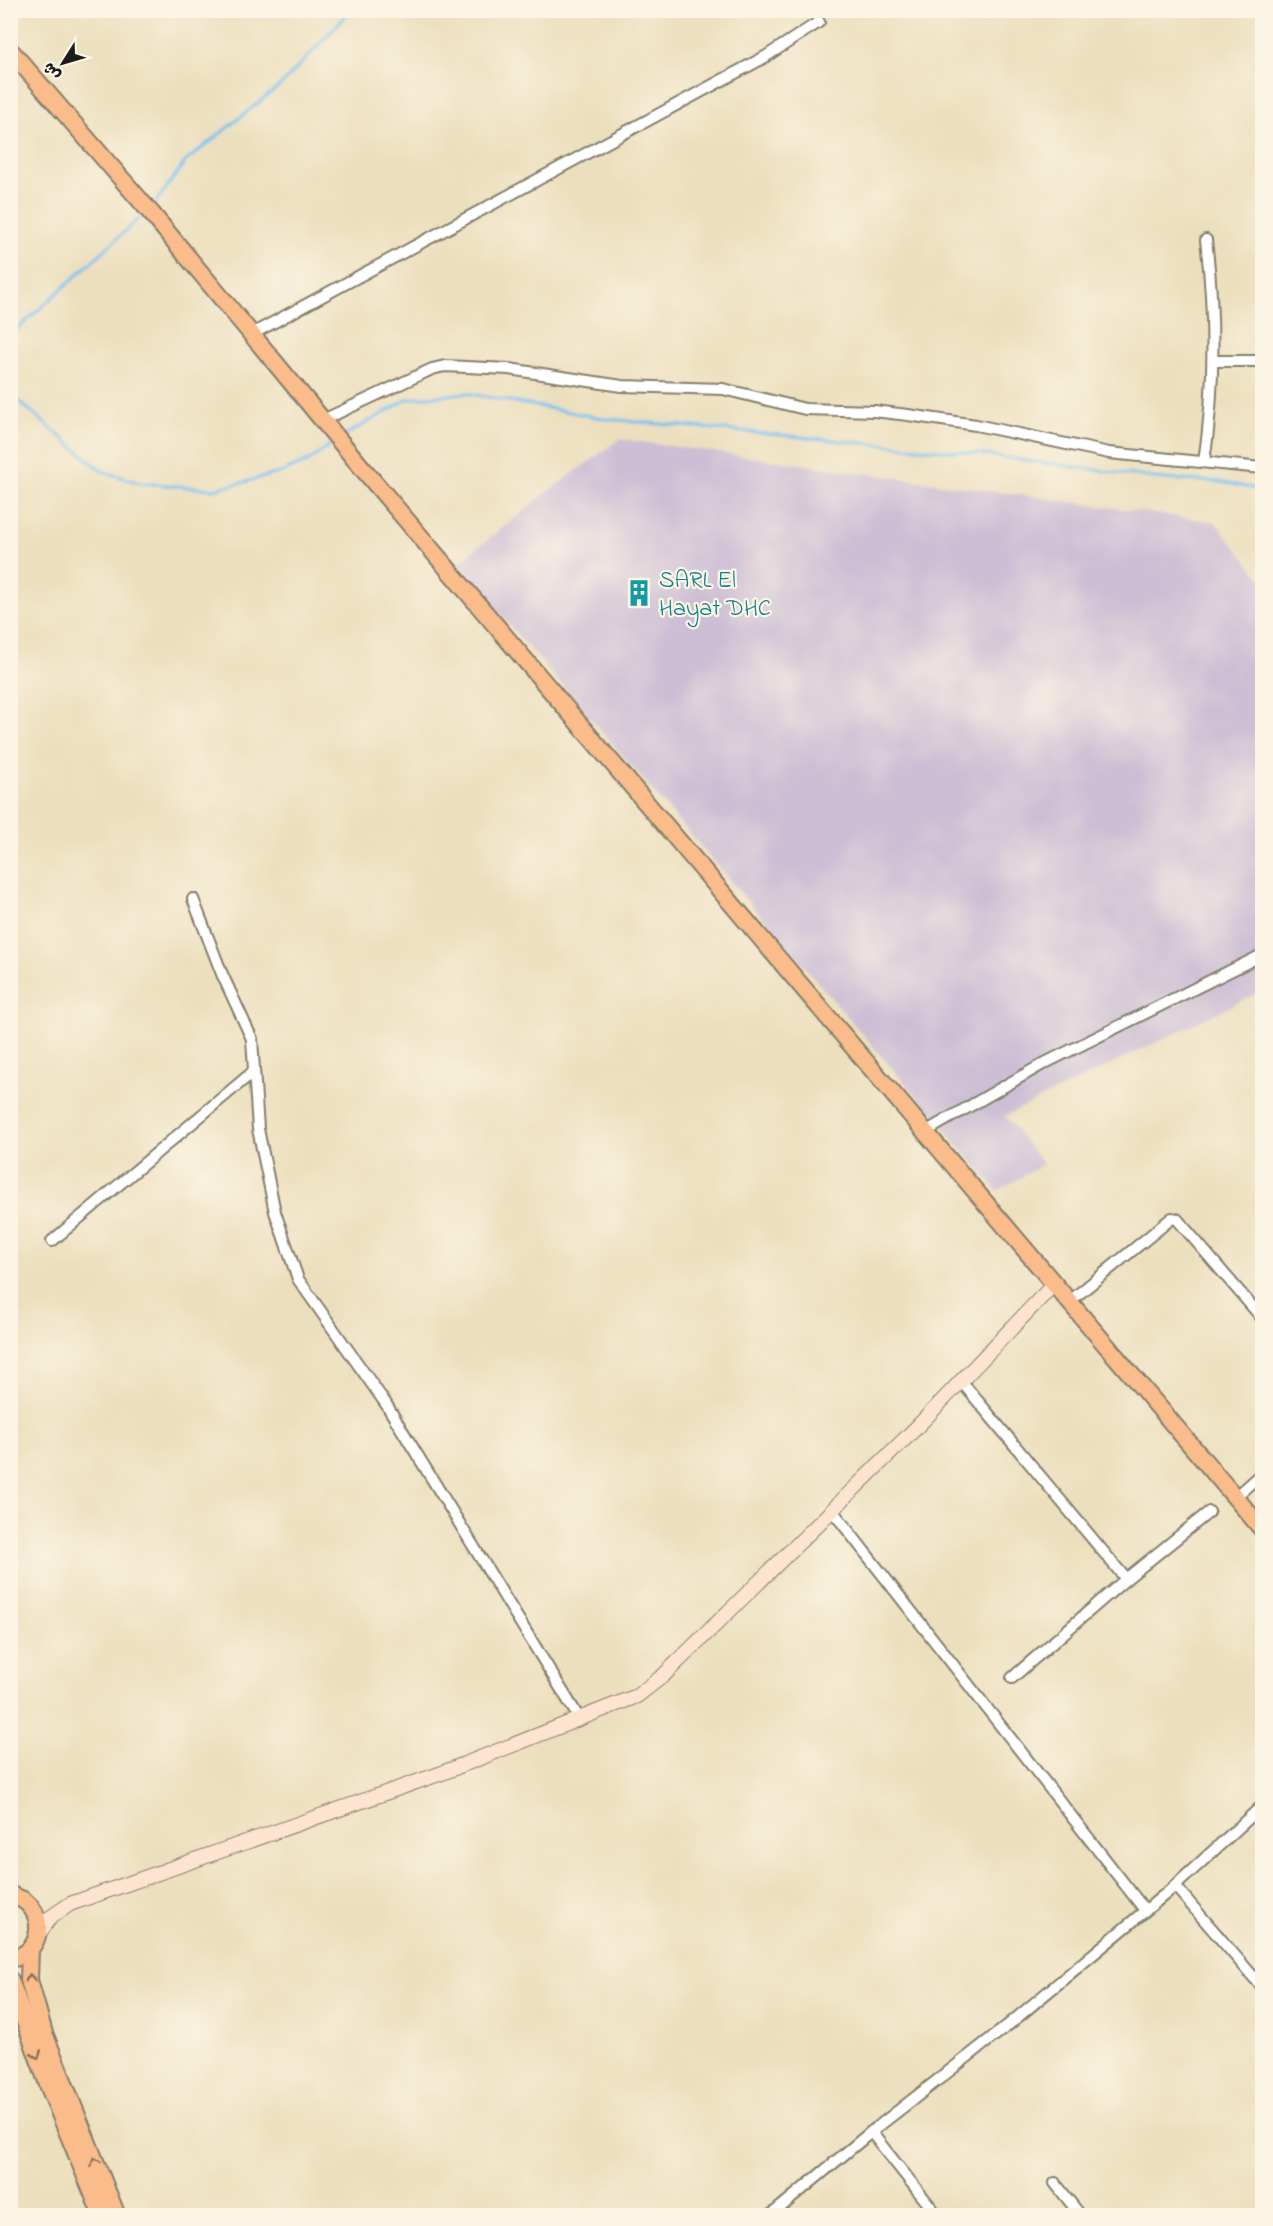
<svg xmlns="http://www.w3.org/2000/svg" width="1273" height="2226" viewBox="0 0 1273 2226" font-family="'Indie Flower','Playpen Sans Arabic',sans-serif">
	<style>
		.industrial { fill: #ccbed4 }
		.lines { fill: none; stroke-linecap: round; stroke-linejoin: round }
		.stream { stroke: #78c0f0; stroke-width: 3 }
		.minor-casing { stroke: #847e6c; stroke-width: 14 }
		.secondary-casing { stroke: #847e6c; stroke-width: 16 }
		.primary-casing { stroke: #847e6c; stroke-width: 20 }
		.trunk-casing { stroke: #847e6c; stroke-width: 20 }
		.minor { stroke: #fff; stroke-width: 10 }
		.secondary { stroke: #fde4d0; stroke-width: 14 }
		.primary { stroke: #f9bc8a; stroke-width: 16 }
		.trunk { stroke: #f9bc8a; stroke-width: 16 }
		.oneway { stroke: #8a6c53 }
		.labels { text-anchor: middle; stroke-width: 4.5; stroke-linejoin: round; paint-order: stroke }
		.culture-label { font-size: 24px; fill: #0d838f; stroke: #fcf5e5; text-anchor: start }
	</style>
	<rect width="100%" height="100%" fill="#fcf5e5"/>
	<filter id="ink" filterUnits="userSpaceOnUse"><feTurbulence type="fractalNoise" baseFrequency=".0167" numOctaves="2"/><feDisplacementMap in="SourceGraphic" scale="12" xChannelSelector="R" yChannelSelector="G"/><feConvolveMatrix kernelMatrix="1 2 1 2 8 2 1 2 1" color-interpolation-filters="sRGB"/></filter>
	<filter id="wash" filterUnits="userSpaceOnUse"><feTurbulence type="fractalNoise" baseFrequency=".008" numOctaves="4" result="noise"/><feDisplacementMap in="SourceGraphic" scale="24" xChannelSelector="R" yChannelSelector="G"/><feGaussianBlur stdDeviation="1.35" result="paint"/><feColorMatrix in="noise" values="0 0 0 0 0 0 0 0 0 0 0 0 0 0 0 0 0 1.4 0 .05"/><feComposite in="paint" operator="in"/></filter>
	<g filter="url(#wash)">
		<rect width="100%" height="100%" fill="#ecdfbd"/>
		<polygon class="industrial" points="620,439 1215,522 1262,579 1262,991 1005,1116 1043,1164 998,1191 457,564 550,490"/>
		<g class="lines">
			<g class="stream">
				<polyline points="153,206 186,161 283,83 351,10"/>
				<polyline points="10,336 143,215"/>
				<polyline points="10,394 102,471 140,483 213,489 241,483 282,472 309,461 334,442"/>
				<polyline points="342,437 408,399 466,393 607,419 972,453 1162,479 1220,482 1262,490"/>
			</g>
		</g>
	</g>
	<g filter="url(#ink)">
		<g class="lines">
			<defs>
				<g id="minor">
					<polyline points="252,334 765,57 819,22"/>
					<polyline points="1213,361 1262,361"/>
					<polyline points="323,420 432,369 445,366 509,369 622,386 723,389 805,409 874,411 908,415 976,425 1109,453 1262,468"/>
					<path d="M1204 462C1215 388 1215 314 1206 240"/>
					<polyline points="193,899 222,974 252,1039 258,1129 275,1212 298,1279 386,1404 579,1718"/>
					<polyline points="925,1132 1043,1064 1262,955"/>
					<polyline points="52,1241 254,1071"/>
					<polyline points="1070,1301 1172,1218 1177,1219 1262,1318"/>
					<polyline points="961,1381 1126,1579"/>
					<polyline points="1235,1497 1262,1473"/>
					<polyline points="832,1510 1144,1909"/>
					<polyline points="1012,1678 1126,1579 1209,1512"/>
					<polyline points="1262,1806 1175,1886 1262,1987"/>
					<polyline points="1055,2183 1081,2216"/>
					<polyline points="770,2216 871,2132"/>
					<polyline points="938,2216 871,2132 1007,2026 1175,1886"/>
				</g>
				<polyline id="secondary" points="39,1933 51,1917 70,1904 442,1773 637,1696 664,1675 915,1429 1055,1283"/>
				<polyline id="primary" points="10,50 152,214 363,469 1262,1529"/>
				<g id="trunk">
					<path d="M10 1895C47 1902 48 1953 10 1959"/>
					<polyline points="30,1950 29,1980 44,2033 117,2216"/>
					<polyline points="10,1980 49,2087 102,2216"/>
				</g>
			</defs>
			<use href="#minor" class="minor-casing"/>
			<use href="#secondary" class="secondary-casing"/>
			<use href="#primary" class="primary-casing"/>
			<use href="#trunk" class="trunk-casing"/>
			<use href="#minor" class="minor"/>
			<use href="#secondary" class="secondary"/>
			<use href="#primary" class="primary"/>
			<use href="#trunk" class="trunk"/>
		</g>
		<defs><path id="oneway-chevron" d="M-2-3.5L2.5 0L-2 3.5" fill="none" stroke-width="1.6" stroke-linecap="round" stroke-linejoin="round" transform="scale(1.5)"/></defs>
		<g class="oneway">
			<use href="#oneway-chevron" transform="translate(30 1978) rotate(-96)"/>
			<use href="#oneway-chevron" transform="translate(37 2055) rotate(69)"/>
			<use href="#oneway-chevron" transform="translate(95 2161) rotate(-112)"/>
		</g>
	</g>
	<defs>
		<symbol id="building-bare" viewBox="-9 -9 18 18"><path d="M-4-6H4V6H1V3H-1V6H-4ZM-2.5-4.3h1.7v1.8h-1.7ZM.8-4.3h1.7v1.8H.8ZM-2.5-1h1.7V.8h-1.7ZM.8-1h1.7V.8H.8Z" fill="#0f9aa8" stroke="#fcf5e5" stroke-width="2.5" paint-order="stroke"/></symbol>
	</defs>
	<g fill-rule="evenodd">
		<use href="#building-bare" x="620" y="574" width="38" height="38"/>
	</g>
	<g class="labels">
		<g class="culture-label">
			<text x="659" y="587">SARL El<tspan x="659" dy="28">Hayat DHC</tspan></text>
		</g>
	</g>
	<rect width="1273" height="2226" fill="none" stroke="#fcf5e5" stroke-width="36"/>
	<g transform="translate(63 63) rotate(233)" stroke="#fcf5e5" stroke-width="4.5" paint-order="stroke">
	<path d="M0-4.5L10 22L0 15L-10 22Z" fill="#1c1c1c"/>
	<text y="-9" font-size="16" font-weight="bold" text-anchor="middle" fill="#1c1c1c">ش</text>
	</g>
</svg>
